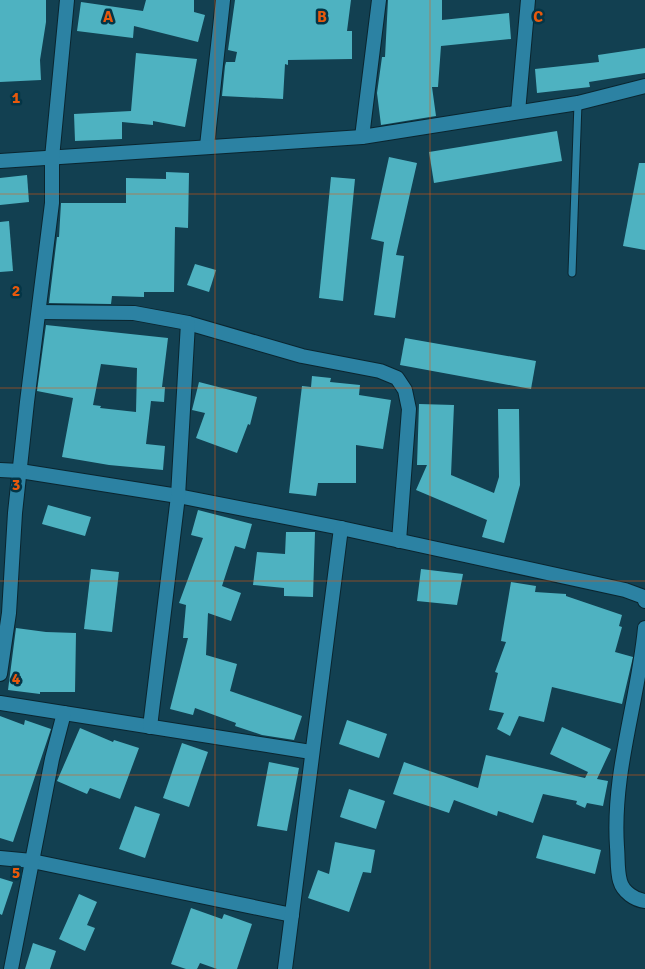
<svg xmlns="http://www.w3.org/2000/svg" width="645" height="969" viewBox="0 0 645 969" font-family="Signika,sans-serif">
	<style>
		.building { fill: #4eb2c1; fill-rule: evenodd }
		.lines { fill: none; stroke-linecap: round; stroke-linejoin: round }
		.service-casing { stroke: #0a252f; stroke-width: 9 }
		.minor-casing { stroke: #0a252f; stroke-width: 16 }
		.service { stroke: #2c82a3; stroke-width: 7 }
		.minor { stroke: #2c82a3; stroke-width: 14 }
		.grid { fill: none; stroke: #e8590c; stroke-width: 1; stroke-opacity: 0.55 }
		.grid-label { font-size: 16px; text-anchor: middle; font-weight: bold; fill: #e8590c; stroke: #043546; stroke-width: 5; stroke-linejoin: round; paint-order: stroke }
	</style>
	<rect width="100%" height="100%" fill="#124051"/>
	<g class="building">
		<polygon points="0,0 46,0 46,22 40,60 41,80 0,82"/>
		<polygon points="146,0 194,0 194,12 205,15 198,42 134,26 133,38 77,31 81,2 143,11"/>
		<polygon points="235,0 351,0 347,31 352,31 352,59 288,60 288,65 285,64 283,99 222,96 225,66 226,62 235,62 237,52 228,50"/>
		<polygon points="388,0 442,0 442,20 509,13 511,39 441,46 438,87 432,87 436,116 381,125 377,93 382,57 385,57"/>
		<polygon points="645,48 645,73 589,82 590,87 537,93 535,69 599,62 598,55"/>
		<polygon points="136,53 197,59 185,127 153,121 153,125 122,122 122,139 75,141 74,114 131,111"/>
		<polygon points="557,131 562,161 434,183 429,152"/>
		<polygon points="389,157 417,163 396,255 404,256 395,318 374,315 384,242 371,239"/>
		<polygon points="639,163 645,163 645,250 623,246"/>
		<polygon points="166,172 189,173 188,228 175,227 174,292 144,292 144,297 112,296 111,304 49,303 57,237 59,237 61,203 126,203 126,178 166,179"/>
		<polygon points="27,175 29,202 0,205 0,178"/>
		<polygon points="331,177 355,179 343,301 319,298"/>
		<polygon points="9,221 13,271 0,272 0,222"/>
		<polygon points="195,264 216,270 209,292 187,285"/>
		<path d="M46 325 168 338 162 387H165L164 402 151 401 146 444 165 446 163 470 109 465 62 457 73 398 37 391ZM101 364 137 368 136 412 100 408 101 406 93 405Z"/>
		<polygon points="405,338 536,361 531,389 400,365"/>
		<polygon points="312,376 331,378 330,382 360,385 359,395 391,400 383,449 356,445 356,483 318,483 316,496 289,493 302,386 311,387"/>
		<polygon points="199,382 257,397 250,425 248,424 237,453 196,438 205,413 192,410"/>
		<polygon points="419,404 454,405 451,475 494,493 499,477 498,409 519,409 520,485 504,543 482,537 487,520 416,490 427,465 417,465"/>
		<polygon points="48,505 91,517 85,536 42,524"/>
		<polygon points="198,510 252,524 245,549 235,546 222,586 241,593 231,621 208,613 206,655 237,664 230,691 302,716 294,740 262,735 235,726 236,723 195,708 193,715 170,709 188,638 183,638 186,605 179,603 203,538 191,535"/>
		<polygon points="286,532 315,532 313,597 284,596 284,588 253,585 257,552 285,554"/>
		<polygon points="91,569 119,572 112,632 84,629"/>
		<polygon points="421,569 463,574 457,605 417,601"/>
		<polygon points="511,582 536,586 535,592 566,594 566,596 622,615 619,626 622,627 615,652 633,657 622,704 552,687 544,722 519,716 510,736 497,729 504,713 489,710 498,673 495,672 506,642 501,641"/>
		<polygon points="16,628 46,632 76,633 75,692 40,692 40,694 8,690"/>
		<polygon points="0,716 24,725 25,720 51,729 13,842 0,838"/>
		<polygon points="347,720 387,734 379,758 339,744"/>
		<polygon points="562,727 611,749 597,779 608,781 603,806 587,803 585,808 576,804 577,801 543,794 533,823 498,811 497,816 454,800 449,813 393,794 404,762 478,788 486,755 585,778 588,772 550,754"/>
		<polygon points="80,728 113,742 114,740 139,748 120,799 90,788 87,794 57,781"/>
		<polygon points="182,743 208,752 189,807 163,798"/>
		<polygon points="269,762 299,768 287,831 257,826"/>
		<polygon points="349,789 385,801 376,829 340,817"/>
		<polygon points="135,806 160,814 145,858 119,849"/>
		<polygon points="543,835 601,850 595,874 536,858"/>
		<polygon points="335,842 375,850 371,873 363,872 349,912 308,898 318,870 329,874"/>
		<polygon points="0,878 13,882 2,915 0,914"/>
		<polygon points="79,894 97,902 87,925 95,928 85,951 59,939"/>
		<polygon points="191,908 222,919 224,914 252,924 237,969 217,969 200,963 197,969 186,969 171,964"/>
		<polygon points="33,943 56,951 50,969 25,969"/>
	</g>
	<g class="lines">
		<defs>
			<polyline id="service" points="572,273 578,103"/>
			<g id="minor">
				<polyline points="518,112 528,0"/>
				<polyline points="362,137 379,0"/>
				<polyline points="207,146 223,0"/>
				<polyline points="0,161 362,137 578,103 645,86"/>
				<polyline points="39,312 134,313 188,323 302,356 380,371 397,378 405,390 409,409 399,541"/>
				<polyline points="0,470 20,471 178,496 341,528 625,590 644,597 645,601"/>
				<path d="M645 628C638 702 612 772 617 847 618 858 617 871 620 881 623 892 635 900 645 901"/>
				<polyline points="0,674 9,613 15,513 27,402 52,203 52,158 67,0"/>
				<polyline points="0,703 311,752"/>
				<polyline points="150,727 178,496 188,323"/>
				<polyline points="0,858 32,861 292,915"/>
				<polyline points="11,969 52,759 64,713"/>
				<polyline points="285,969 341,528"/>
			</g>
		</defs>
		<use href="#service" class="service-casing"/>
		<use href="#minor" class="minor-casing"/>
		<use href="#service" class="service"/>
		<use href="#minor" class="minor"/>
	</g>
	<path class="grid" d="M215 0V969M430 0V969M0 194H645M0 388H645M0 581H645M0 775H645"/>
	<g class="grid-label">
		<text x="108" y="22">A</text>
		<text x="322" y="22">B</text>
		<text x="538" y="22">C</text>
		<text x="16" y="103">1</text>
		<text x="16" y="296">2</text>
		<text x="16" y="490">3</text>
		<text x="16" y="684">4</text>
		<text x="16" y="878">5</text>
	</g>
</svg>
